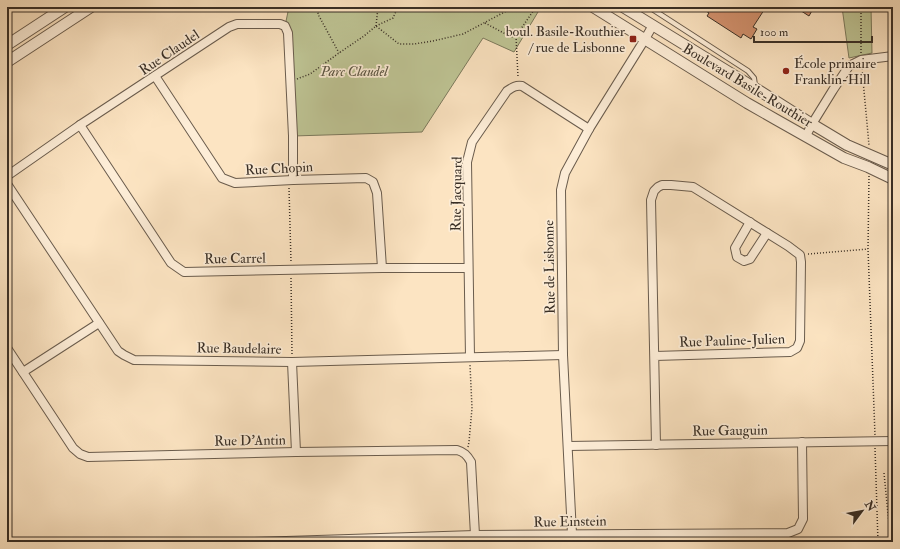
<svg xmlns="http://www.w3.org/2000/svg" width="900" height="549" viewBox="0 0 900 549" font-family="'IM FELL Double Pica',serif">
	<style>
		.green { fill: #bec494; stroke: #7c7a5d }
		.building { fill: #d59370; stroke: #392f26 }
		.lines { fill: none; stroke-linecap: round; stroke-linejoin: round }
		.service-casing { stroke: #6a5c4d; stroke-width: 6 }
		.minor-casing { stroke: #6a5c4d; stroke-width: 10 }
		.tertiary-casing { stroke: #6a5c4d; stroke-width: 12 }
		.path { stroke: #392f26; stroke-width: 1.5; stroke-dasharray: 1 2; stroke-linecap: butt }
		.service { stroke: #fdedd7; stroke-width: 4 }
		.minor { stroke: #fdedd7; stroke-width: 8 }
		.tertiary { stroke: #fdedd7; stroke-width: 10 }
		.poi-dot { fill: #8f2418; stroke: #fdedd7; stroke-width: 1.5 }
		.labels { text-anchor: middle; stroke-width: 3.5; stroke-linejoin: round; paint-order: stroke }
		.poi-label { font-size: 14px; fill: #392f26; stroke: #fdedd7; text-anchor: end }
		.street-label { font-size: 14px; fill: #392f26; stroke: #fdedd7 }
		.park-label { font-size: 14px; font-style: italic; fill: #5a5442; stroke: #fdedd7 }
	</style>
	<rect width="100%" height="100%" fill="#fce4c2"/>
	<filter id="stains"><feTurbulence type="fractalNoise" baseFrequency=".005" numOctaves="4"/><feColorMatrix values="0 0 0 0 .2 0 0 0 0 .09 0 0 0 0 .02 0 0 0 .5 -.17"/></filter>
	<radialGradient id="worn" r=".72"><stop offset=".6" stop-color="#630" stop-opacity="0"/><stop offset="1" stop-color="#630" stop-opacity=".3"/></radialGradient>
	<g class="green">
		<polygon points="289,7 541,7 514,52 483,38 422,132 293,136 285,26"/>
		<polygon points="842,7 871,7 872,53 849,58"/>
	</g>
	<g class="building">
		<polygon points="700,7 766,7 753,27 757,29 751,39 743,34 741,38 707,16 709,13"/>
		<polygon points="795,7 814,7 809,16"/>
	</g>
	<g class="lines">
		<defs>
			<polyline id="service" points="649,7 748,71 754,78 755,85"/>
			<g id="minor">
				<polyline points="155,76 222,178 235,183 293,180 366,178 373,182 377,193 382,268"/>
				<polyline points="80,125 171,263 184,272 382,268 468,268"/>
				<polyline points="806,136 812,124 833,90 849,66 861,60 893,56"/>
				<polyline points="7,176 80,125 229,27 237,24 280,24 285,26 288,33 293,136 293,180"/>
				<polyline points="7,184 118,351 124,355 134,360 292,362 563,355"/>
				<polyline points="750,222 735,248 737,257 744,261 750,259 767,233"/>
				<path d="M7 348 73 448 80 454 88 457 296 452 457 450C464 452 467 455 471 462L475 535"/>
				<polyline points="655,356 790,352 797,348 800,341 801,262 800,255 788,246 693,187 671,185 662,185 658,187 654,191 651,200 656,445"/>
				<path d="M470 357 467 162 472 142 507 91C513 87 516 85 522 86L589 129"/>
				<polyline points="292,362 296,452"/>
				<polyline points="23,372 99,323"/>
				<polyline points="568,446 893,441"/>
				<polyline points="572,534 563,355 561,190 565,173 589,129 645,39 653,25"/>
				<polyline points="253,542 475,535 788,533 798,529 803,519 802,442"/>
			</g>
			<g id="tertiary">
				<polyline points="593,7 747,103 775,119 844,158 868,167 893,179"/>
				<polyline points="623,7 755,88 812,124 847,145 893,165"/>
				<polyline points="7,45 65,7"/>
				<polyline points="7,62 91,7"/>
			</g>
		</defs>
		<use href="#service" class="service-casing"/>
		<use href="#minor" class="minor-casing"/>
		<use href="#tertiary" class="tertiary-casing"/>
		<g class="path">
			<polyline points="316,7 319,16 339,53"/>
			<polyline points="527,7 533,12"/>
			<polyline points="861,7 861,53"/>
			<polyline points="485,23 511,37 516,36 536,7"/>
			<polyline points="376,26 393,18 398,7"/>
			<polyline points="376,26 378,7"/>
			<polyline points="516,36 518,77"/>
			<polyline points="862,69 869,145"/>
			<polyline points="297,79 310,74 339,53 364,36 376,26 399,44 414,44 433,41 463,34 514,7"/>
			<polyline points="869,176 868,249 875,435"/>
			<polyline points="289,188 291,262"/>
			<polyline points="808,254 868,249"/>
			<polyline points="291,278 292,354"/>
			<polyline points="468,447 469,442 472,408 470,365"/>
			<polyline points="875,448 878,542"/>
			<polyline points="884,473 889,524 889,542"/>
		</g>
		<use href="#service" class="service"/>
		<use href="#minor" class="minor"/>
		<use href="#tertiary" class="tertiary"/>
	</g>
	<g class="poi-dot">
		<rect x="629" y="35" width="8" height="8" rx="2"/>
		<circle cx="786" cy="71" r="4"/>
	</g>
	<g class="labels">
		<g class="poi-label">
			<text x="625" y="36">boul. Basile-Routhier<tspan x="625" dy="16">/ rue de Lisbonne</tspan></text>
			<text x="794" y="68" text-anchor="start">École primaire<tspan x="794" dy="16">Franklin-Hill</tspan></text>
		</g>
		<g class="street-label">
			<text transform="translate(169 52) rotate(-34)" y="5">Rue Claudel</text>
			<text transform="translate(748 85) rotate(31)" y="5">Boulevard Basile-Routhier</text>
			<text transform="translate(279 168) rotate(-3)" y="5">Rue Chopin</text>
			<text transform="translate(456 194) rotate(-89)" y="5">Rue Jacquard</text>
			<text transform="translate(235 258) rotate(-1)" y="5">Rue Carrel</text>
			<text transform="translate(549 267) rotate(-91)" y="5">Rue de Lisbonne</text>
			<text transform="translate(732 340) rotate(-2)" y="5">Rue Pauline-Julien</text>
			<text transform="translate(239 348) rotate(1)" y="5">Rue Baudelaire</text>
			<text transform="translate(730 430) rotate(-1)" y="5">Rue Gauguin</text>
			<text transform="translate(250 440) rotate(-1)" y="5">Rue D'Antin</text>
			<text transform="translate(570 521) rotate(-1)" y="5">Rue Einstein</text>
		</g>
		<g class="park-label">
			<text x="354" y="76">Parc Claudel</text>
		</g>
	</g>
	<rect width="900" height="549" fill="none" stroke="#fce4c2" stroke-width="24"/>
	<rect x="8" y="8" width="884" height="533" fill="none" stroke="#392f26" stroke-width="2"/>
	<rect x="12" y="12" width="876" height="525" fill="none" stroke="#392f26"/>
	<g transform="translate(862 511) rotate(58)" stroke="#fdedd7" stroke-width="3" paint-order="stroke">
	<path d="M0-3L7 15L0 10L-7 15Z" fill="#392f26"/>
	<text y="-6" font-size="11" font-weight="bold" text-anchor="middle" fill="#392f26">N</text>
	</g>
	<path d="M754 36v6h118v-6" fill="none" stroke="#392f26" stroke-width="2"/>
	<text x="760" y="36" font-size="12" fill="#392f26" stroke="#fdedd7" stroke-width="3" paint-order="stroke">100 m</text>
	<rect width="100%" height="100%" filter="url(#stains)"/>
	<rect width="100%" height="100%" fill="url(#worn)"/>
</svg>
